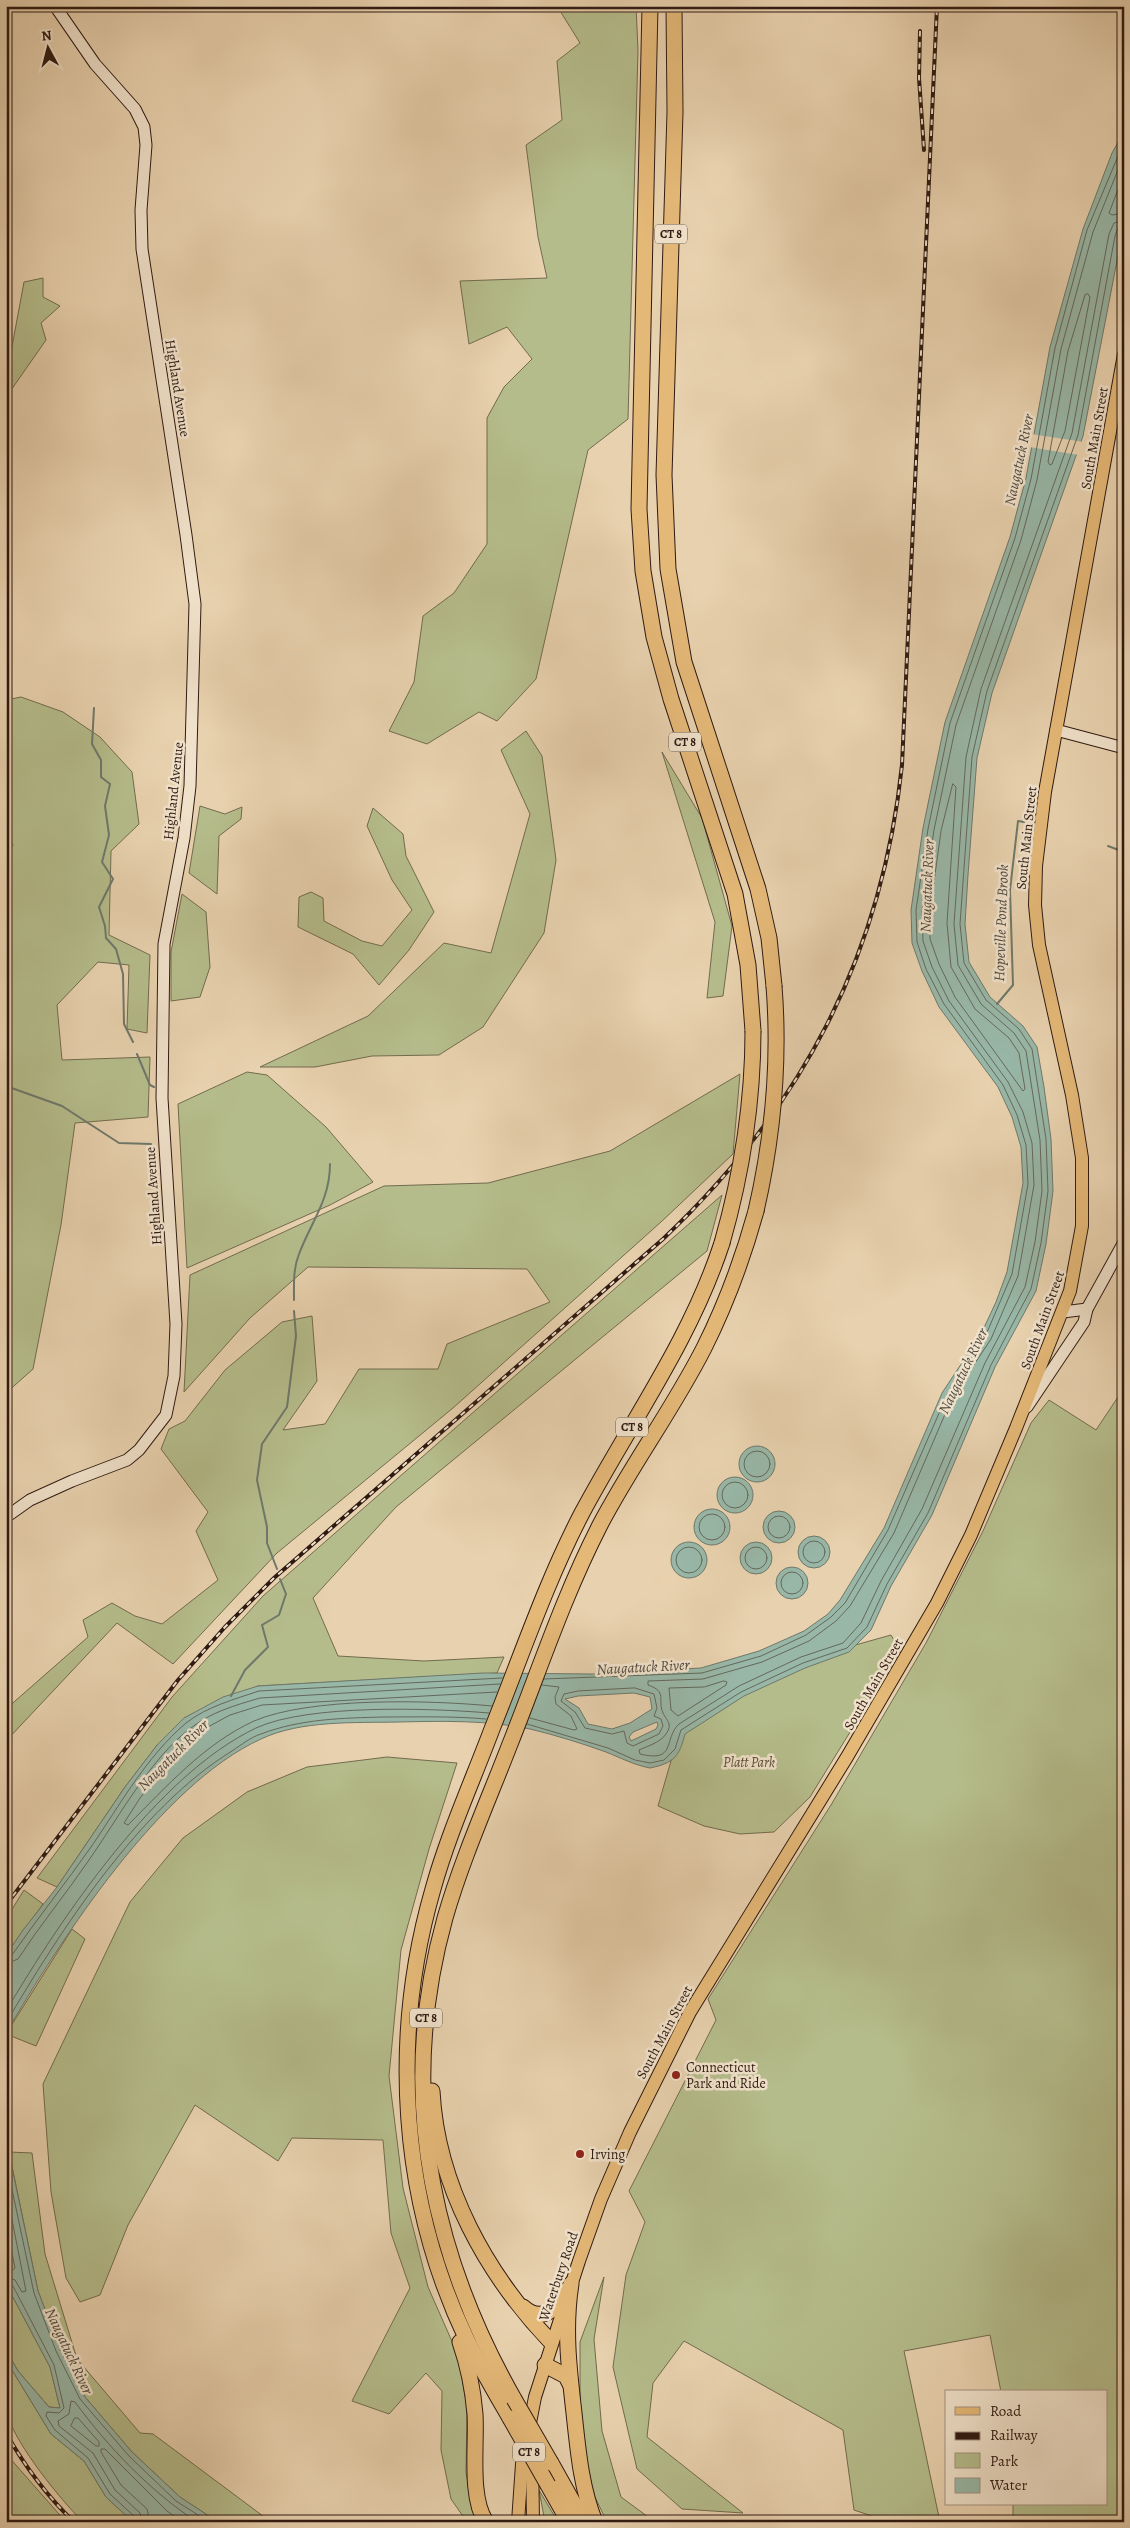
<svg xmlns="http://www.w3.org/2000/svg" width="1130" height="2528" viewBox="0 0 1130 2528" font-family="Alegreya,serif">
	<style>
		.green { fill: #b5bc8b; stroke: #726b4e }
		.water { fill: #98b7a7; stroke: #6e786b; fill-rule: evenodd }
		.pier { fill: #e8d1ae }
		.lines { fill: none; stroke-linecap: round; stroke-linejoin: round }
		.shore { stroke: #64685c; stroke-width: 1 }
		.stream { stroke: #6e786b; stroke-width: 2 }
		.secondary-casing { stroke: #2f1a12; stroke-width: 13 }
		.primary-casing { stroke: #2f1a12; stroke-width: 14 }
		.motorway-casing { stroke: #2f1a12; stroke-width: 17 }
		.secondary { stroke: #f0e1ca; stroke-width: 11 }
		.primary { stroke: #e4b877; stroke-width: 12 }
		.motorway { stroke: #e4b877; stroke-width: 15 }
		.rail-casing { stroke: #2f1a12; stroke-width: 4 }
		.rail { stroke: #f0e1ca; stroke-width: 2; stroke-dasharray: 5.5; stroke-linecap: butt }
		.motorway-bridge-casing { stroke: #2f1a12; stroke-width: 17; stroke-linecap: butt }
		.motorway-bridge { stroke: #e4b877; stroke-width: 15 }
		.poi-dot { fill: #8f2418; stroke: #f0e1ca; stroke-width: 2 }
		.labels { text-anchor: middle; stroke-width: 5; stroke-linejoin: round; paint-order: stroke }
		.shield { fill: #f0e1ca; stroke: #695649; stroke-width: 1 }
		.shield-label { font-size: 12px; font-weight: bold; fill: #2f1a12 }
		.street-label { font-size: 14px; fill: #2f1a12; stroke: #f0e1ca }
		.park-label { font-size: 14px; font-style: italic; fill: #574b36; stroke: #f0e1ca }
		.poi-label { font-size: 14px; fill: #2f1a12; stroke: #f0e1ca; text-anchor: start }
		.water-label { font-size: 15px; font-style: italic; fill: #4e493f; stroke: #f0e1ca }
	</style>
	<rect width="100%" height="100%" fill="#e8d1ae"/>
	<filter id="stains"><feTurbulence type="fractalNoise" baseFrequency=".004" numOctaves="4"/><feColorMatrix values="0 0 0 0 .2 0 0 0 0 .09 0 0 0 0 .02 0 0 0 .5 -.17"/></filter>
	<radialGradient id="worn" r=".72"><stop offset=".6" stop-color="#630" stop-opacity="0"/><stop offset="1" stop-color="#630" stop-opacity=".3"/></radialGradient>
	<g class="green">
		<polygon points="557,6 636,6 638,50 628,419 588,450 536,679 497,721 479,712 427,744 389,731 414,682 423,616 454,593 487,544 487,418 504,387 532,359 507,327 469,344 460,281 547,278 538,237 526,145 562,120 557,61 580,43"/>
		<polygon points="43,278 43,297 60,306 41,323 46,340 9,393 6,379 24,282"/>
		<polygon points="21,697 63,712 100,737 132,772 139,824 111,851 109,935 150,955 147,1033 127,1029 129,965 98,962 57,1005 62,1060 150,1057 148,1117 75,1123 61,1225 33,1369 6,1393 6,848 13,846 6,821 6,700"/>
		<polygon points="526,731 542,756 556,860 544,933 483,1027 439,1055 372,1056 315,1067 260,1067 368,1016 444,943 491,953 530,814 501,750"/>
		<polygon points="662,752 702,818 732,926 723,996 707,998 715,922"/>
		<polygon points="200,806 225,814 242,807 241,819 219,836 217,894 189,873"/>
		<polygon points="373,808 403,834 406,856 434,912 409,950 379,985 353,954 298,927 299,897 311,892 323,898 324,921 362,941 382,946 412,910 392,880 367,826"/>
		<polygon points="182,894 206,912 210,967 200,997 171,1001 171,952"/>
		<polygon points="247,1072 267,1075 326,1127 373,1182 330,1205 187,1268 178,1104"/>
		<polygon points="740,1074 733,1154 661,1222 453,1408 277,1553 173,1664 117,1623 6,1741 6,1709 88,1637 83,1620 112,1603 135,1616 162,1624 218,1580 196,1531 208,1512 161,1449 169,1429 185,1421 225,1370 282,1322 312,1316 317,1381 283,1430 325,1424 359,1369 438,1369 447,1344 550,1302 527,1269 308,1267 250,1318 184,1392 190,1275 384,1186 488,1183 610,1151"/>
		<polygon points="722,1195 707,1251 396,1507 313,1598 338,1656 424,1661 504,1657 497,1673 258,1686 184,1718 158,1744 125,1787 57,1887 37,1878 172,1697 263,1596"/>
		<polygon points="1124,1388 1124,2522 1013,2522 1013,2504 1106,2504 1106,2392 1001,2392 990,2335 904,2351 940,2522 889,2522 854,2510 843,2430 684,2341 653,2383 647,2437 743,2513 682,2509 637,2469 613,2367 626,2275 645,2222 629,2191 716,2020 708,1999 831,1805 926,1643 983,1531 1031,1423 1049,1400 1096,1430"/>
		<polygon points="891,1635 900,1651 810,1797 774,1832 740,1834 704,1826 658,1806 679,1733 712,1705 834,1651"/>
		<polygon points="387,1757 457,1763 429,1849 401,1950 389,2076 403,2188 428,2287 458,2355 467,2407 466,2473 474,2514 480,2522 467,2522 451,2499 441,2450 442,2391 426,2373 389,2414 352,2401 410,2288 391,2233 383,2140 292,2138 278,2161 195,2105 128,2225 100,2295 80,2302 66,2278 51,2192 43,2084 130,1902 183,1838 247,1792 307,1767"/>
		<polygon points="24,1890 43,1904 6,1955 6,1919"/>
		<polygon points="72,1929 85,1939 36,2046 6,2034"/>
		<polygon points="9,2152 32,2153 45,2254 77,2359 140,2433 153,2434 271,2522 218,2522 180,2497 132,2452 85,2397 60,2349 38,2291"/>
		<polygon points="604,2277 594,2339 602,2431 621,2497 655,2522 607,2522 591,2489 580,2412 580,2342"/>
		<polygon points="6,2284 50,2367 60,2408 49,2407 18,2371 6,2350"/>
		<path d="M6 2360 51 2434 84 2461 106 2497 133 2522H83C59 2498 18 2447 7 2415 3 2402 6 2375 6 2360Z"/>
		<polygon points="6,2452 8,2456 66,2522 6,2522"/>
		<polygon points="539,2490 558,2522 545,2522"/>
	</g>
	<g class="water">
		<path d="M1124 132V225L1083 436 992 693 977 758 968 875 965 924 969 962 990 997 1023 1026 1037 1047 1044 1087 1051 1139 1053 1191 1046 1244 1036 1291 995 1367 932 1515 891 1586 871 1630 849 1652 805 1668 744 1696 685 1734C679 1757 674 1763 650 1768 634 1765 621 1758 606 1752 581 1743 555 1735 530 1729 489 1720 440 1721 399 1722 355 1723 301 1720 261 1739 160 1785 61 1939 6 2033V1955L23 1930 57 1887 125 1787 158 1744 184 1718 223 1697 258 1686 483 1673 593 1674 701 1668 759 1651 804 1631 828 1614 840 1600 884 1528 942 1393 981 1334 996 1302 1007 1272 1023 1183 1021 1147 1012 1117 998 1087 939 1007 922 971 912 943 911 910 923 828 945 722 1010 537 1026 478 1050 347 1083 229 1112 153ZM634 1693 650 1697 652 1709 630 1723 612 1729 588 1724 579 1708 565 1699 578 1696ZM657 1722 658 1725 656 1729 631 1741 629 1737 633 1732Z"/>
		<circle cx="757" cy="1464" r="18"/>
		<circle cx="735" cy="1495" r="18"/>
		<circle cx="712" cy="1527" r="18"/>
		<circle cx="779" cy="1527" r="16"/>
		<circle cx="814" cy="1552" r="16"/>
		<circle cx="756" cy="1558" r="16"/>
		<circle cx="689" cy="1560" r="18"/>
		<circle cx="792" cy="1583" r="16"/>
		<polygon points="6,2139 38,2291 60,2349 85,2397 132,2452 180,2497 218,2522 133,2522 106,2497 84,2461 51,2434 6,2360 6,2350 18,2371 49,2407 60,2408 50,2367 6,2284"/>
	</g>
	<polygon class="pier" points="1031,434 1084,442 1079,455 1029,447"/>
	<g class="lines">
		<g class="shore">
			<path d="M1124 155 1093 232 1061 349 1037 480 1021 540 956 725 934 830 922 911 923 941 932 967 949 1001 1008 1082 1023 1112 1032 1143 1034 1185 1018 1276 991 1339 952 1398 894 1533 850 1606 836 1621 809 1641 762 1662 703 1679 648 1681V1685C668 1692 657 1699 663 1713 667 1721 673 1724 666 1734 661 1742 648 1746 639 1750L640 1754C677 1763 663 1739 679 1724L739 1686 801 1657 843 1643 861 1623 881 1581 922 1509 985 1363 1025 1287 1035 1242 1042 1191 1040 1140 1026 1051 1014 1033 981 1004 958 965 954 924 966 757 981 689 1072 433 1109 234 1114 223 1124 220"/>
			<polyline points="1124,174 1109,213 1112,215 1124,213"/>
			<polygon points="1088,294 1090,297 1065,431 1052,464 1050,465 1048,462 1068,351 1085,295"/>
			<polygon points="953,784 956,787 947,923 951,967 975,1009 1009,1038 1019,1053 1025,1089 1023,1091 955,997 939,964 930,939 930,911 941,831"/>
			<circle cx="757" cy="1464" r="13"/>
			<circle cx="735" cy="1495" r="13"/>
			<circle cx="712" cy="1527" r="13"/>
			<circle cx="779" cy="1527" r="11"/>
			<circle cx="814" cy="1552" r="11"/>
			<circle cx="756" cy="1558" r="11"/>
			<circle cx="689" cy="1560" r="13"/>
			<circle cx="792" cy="1583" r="11"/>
			<polyline points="544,1679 702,1673 761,1656 806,1635 831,1617 845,1603 888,1530 947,1395 985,1337 1012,1274 1028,1184 1026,1145 1017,1115 1003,1085 944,1004 926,969 917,942 916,910 928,829 950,723 1015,538 1031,479 1055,348 1087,230 1124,142"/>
			<polygon points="724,1681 727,1682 726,1685 678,1716 671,1710 669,1688 704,1687"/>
			<polygon points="635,1688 654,1694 657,1708 654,1716 661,1719 663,1726 659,1734 633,1746 627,1743 624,1731 612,1734 585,1728 575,1712 561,1701 564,1694 578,1691"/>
			<path d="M492 1706C430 1700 310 1697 254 1721 204 1744 166 1787 128 1825L124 1823 140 1798 172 1757 195 1734 230 1715 262 1705 497 1692"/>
			<polyline points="530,1718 574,1730 577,1729 571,1716 556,1704 555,1697 559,1687 542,1685"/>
			<polyline points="527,1724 608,1748 635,1760 650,1763 664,1760 675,1749 681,1730 741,1692 803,1663 847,1648 867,1627 887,1584 928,1513 991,1365 1031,1289 1041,1243 1048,1191 1046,1139 1032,1049 1019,1029 986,1000 964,963 960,924 972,757 987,691 1078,435 1115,236 1118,228 1124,226"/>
			<path d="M6 1957 12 1955C37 1919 65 1884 91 1847 120 1805 146 1757 186 1723 206 1707 235 1699 259 1691L502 1678"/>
			<path d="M6 1964 18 1959C40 1925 66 1894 89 1860 117 1820 152 1756 191 1728 211 1712 236 1705 260 1698L500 1684"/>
			<path d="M6 2011C61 1918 157 1775 256 1728 308 1704 431 1708 489 1713"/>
			<path d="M6 2023C60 1931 139 1808 232 1751 241 1745 251 1737 261 1734 300 1719 342 1718 384 1717 418 1717 452 1716 486 1719"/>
			<polyline points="6,2161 34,2293 56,2351 80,2399 129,2456 176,2501 209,2522"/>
			<polyline points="6,2189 26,2291 22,2292 15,2280 6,2277"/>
			<polyline points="6,2223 15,2268 13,2270 6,2270"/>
			<polyline points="6,2284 13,2286 54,2365 64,2408 59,2413 47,2412 46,2416 55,2430 88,2458 110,2494 134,2516 136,2522"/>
			<polygon points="75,2418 78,2418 99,2442 99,2446 96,2446 71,2426"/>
			<path d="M142 2522 140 2513 115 2490 93 2453 59 2426 58 2421 69 2414 71 2401 75 2402C108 2447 150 2491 197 2522"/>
			<polyline points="150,2522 147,2509 121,2485 101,2452 101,2449 105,2449 167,2511 183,2522"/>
		</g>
		<g class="stream">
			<polyline points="94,708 92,744 101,760 101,777 110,784 105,806 109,835 102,862 113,879 99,907 105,926 106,938 116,949 123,974 124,1024 133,1042"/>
			<polyline points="1108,846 1124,852"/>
			<polyline points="997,1004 1013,985 1010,890 1018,821 1024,822"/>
			<polyline points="137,1054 150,1085 154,1087"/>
			<polyline points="6,1086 62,1106 119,1143 151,1144"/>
			<path d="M294 1300C294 1284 293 1269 299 1254 311 1222 330 1200 330 1164"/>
			<polyline points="277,1569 267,1543 267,1527 257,1480 262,1444 287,1407 296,1336 294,1311"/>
			<polyline points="231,1696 245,1670 268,1647 262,1625 279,1615 286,1594 280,1579"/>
		</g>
		<defs>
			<g id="secondary">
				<polyline points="1056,730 1124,748"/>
				<polyline points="1063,1312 1087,1309"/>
				<polyline points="1027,1407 1084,1322 1087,1309 1124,1242"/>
				<polyline points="6,1517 30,1500 72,1481 127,1460 139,1450 166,1415 174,1376 176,1324 162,1098 164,944 184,838 190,786 195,604 186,535 142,249 141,210 146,145 144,127 135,109 95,64 55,6"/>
			</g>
			<g id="primary">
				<polyline points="532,2454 533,2522"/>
				<polyline points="518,2522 522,2464 535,2397 579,2261 601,2199 630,2132 690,2012 847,1757 937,1603 971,1535 1016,1428 1070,1291 1082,1226 1082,1158 1072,1095 1039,945 1035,905 1036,866 1045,792 1124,354"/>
			</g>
			<g id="motorway">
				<polyline points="650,6 639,509 643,571 654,637 671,699 735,894 748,965 753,1031"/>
				<polyline points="674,6 675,112 664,475 668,569 684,662 758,889 769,938 774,986"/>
				<path d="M432 2091C437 2186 487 2275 551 2342"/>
				<path d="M571 2284C564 2328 569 2369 574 2413 578 2450 581 2487 595 2522"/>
				<path d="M523 2307C542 2325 559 2307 568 2289"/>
				<path d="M460 2342C468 2365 473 2390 475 2414 477 2444 469 2497 486 2522"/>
				<polyline points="545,2365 566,2376 570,2384"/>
				<path d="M514 2399C428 2248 398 2087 445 1918 462 1859 488 1801 510 1744 539 1671 564 1595 600 1525 632 1464 673 1409 704 1348 726 1304 743 1258 756 1211"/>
				<path d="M510 2418C495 2392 480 2367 467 2340 400 2200 390 2038 433 1889 448 1835 472 1782 492 1729 521 1657 546 1582 582 1513 630 1423 690 1341 722 1243"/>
				<polyline points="551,2463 584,2522"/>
				<polyline points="548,2485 569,2522"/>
			</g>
		</defs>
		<use href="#secondary" class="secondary-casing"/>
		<use href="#primary" class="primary-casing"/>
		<use href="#motorway" class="motorway-casing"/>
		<use href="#secondary" class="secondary"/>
		<use href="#primary" class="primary"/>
		<use href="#motorway" class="motorway"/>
		<defs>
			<g id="rail">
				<polyline points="920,31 919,78 924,150"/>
				<path d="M6 1905 178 1680 225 1627 274 1578 663 1239C802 1108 882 955 902 765L937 6"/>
				<path d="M6 2433C24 2465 48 2497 74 2522"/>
			</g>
		</defs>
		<use href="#rail" class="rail-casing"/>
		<use href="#rail" class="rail"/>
		<defs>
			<g id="motorway-bridge">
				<path d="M756 1211C773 1137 780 1062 774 986"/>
				<path d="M722 1243C742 1173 753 1104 753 1031"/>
				<polyline points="514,2399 551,2463"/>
				<polyline points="510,2418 548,2485"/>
			</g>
		</defs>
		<use href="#motorway-bridge" class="motorway-bridge-casing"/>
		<use href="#motorway-bridge" class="motorway-bridge"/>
	</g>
	<g class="poi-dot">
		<circle cx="676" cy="2075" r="5"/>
		<circle cx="580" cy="2154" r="5"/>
	</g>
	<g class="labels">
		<g class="shield">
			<rect x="655" y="224.5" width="32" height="19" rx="4"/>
			<rect x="669" y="732.5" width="32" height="19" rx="4"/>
			<rect x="616" y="1417.5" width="32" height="19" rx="4"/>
			<rect x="410" y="2008.5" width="32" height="19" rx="4"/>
			<rect x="513" y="2442.5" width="32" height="19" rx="4"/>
		</g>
		<g class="shield-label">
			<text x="671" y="238">CT 8</text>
			<text x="685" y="746">CT 8</text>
			<text x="632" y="1431">CT 8</text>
			<text x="426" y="2022">CT 8</text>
			<text x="529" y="2456">CT 8</text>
		</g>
		<g class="street-label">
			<text transform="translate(178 388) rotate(81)" y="5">Highland Avenue</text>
			<text transform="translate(1094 438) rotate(-80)" y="5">South Main Street</text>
			<text transform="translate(173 791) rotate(-84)" y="5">Highland Avenue</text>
			<text transform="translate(1026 838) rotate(-84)" y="5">South Main Street</text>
			<text transform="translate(153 1196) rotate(-94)" y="5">Highland Avenue</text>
			<text transform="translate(1042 1320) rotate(-70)" y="5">South Main Street</text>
			<text transform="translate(873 1684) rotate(-60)" y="5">South Main Street</text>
			<text transform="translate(664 2032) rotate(-62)" y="5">South Main Street</text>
			<text transform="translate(558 2276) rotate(-71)" y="5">Waterbury Road</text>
		</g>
		<g class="park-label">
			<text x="749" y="1767">Platt Park</text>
		</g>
		<g class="poi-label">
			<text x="686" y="2072">Connecticut<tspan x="686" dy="16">Park and Ride</tspan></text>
			<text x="590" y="2159">Irving</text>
		</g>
		<g class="water-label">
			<text transform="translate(1019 460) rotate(-78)" y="5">Naugatuck River</text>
			<text transform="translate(927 886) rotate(-88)" y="5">Naugatuck River</text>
			<text transform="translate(1001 923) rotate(-88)" y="5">Hopeville Pond Brook</text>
			<text transform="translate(963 1371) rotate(-64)" y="5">Naugatuck River</text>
			<text transform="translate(643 1667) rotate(-3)" y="5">Naugatuck River</text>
			<text transform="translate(173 1755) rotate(-45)" y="5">Naugatuck River</text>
			<text transform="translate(69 2351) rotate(65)" y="5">Naugatuck River</text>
		</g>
	</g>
	<rect width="1130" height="2528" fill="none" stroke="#e8d1ae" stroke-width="25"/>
	<rect x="8" y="8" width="1115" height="2513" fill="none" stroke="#2f1a12" stroke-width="2.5"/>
	<rect x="12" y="12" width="1105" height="2503" fill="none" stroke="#2f1a12"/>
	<rect x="945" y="2390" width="162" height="115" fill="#f0e1ca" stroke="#a39180"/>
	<rect x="955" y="2407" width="25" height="8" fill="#e4b877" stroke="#a39180"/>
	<text x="990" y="2416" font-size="15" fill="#2f1a12">Road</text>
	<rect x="955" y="2432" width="25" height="8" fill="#2f1a12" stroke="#a39180"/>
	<text x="990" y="2440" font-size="15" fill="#2f1a12">Railway</text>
	<rect x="955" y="2453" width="25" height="15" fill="#b5bc8b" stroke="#a39180"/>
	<text x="990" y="2466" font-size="15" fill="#2f1a12">Park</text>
	<rect x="955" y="2478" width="25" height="15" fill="#98b7a7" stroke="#a39180"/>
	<text x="990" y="2490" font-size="15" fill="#2f1a12">Water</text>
	<g transform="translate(48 48) rotate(353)" stroke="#f0e1ca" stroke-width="4" paint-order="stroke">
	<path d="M0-4L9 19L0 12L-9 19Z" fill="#2f1a12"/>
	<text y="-8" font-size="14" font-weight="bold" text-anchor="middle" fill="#2f1a12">N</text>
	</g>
	<rect width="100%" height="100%" filter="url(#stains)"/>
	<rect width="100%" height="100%" fill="url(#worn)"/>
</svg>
